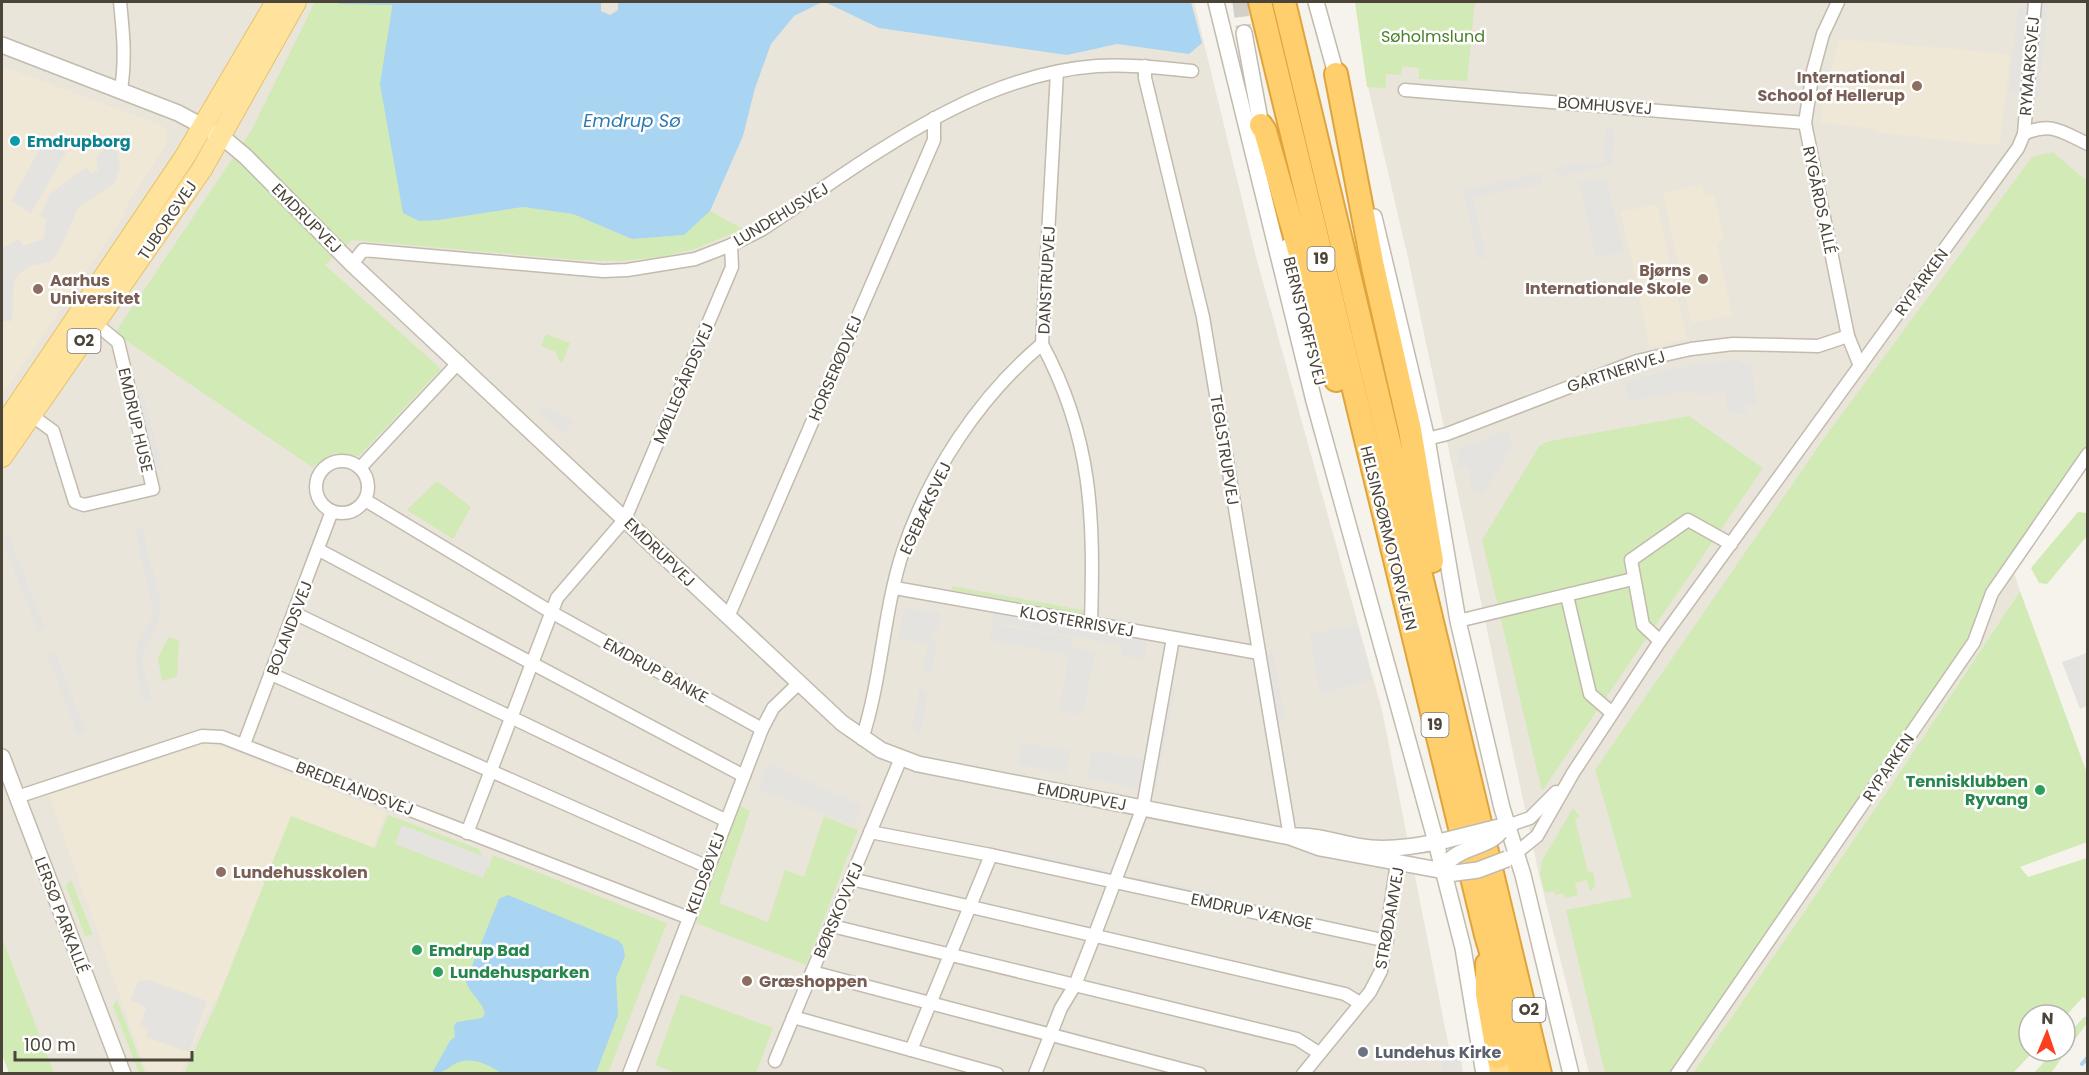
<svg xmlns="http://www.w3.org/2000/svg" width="2089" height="1075" viewBox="0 0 2089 1075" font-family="Poppins,sans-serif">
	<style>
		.residential { fill: #eae5da }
		.education { fill: #efe8d6 }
		.green { fill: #d2eab5 }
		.parking { fill: #e5e3e0 }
		.water { fill: #a9d4f2 }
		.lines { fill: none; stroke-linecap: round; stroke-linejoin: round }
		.stream { stroke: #a9d4f2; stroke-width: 4 }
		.tertiary-tunnel { stroke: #d4d0c8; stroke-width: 15; stroke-dasharray: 15 8; stroke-linecap: butt }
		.minor-casing { stroke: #c2bbae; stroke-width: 15 }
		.tertiary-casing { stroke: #c2bbae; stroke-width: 18 }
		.primary-casing { stroke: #e6c16a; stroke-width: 22 }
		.trunk-casing { stroke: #e0a43c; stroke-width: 24 }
		.motorway-casing { stroke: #e0a43c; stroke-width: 26 }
		.minor { stroke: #fff; stroke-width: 12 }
		.tertiary { stroke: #fff; stroke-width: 15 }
		.primary { stroke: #ffe39c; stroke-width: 20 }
		.trunk { stroke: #ffd985; stroke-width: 21 }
		.motorway { stroke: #ffcf6e; stroke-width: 22 }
		.tertiary-bridge-casing { stroke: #c2bbae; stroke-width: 18; stroke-linecap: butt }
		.tertiary-bridge { stroke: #fff; stroke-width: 15 }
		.education-dot { fill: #8d6e63; stroke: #fff; stroke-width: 2 }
		.culture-dot { fill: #0f9aa8; stroke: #fff; stroke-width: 2 }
		.leisure-dot { fill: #2e9e5b; stroke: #fff; stroke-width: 2 }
		.worship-dot { fill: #6b7280; stroke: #fff; stroke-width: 2 }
		.labels { text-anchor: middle; stroke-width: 5; stroke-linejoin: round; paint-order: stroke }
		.shield { fill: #fff; stroke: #817c74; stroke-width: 1.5 }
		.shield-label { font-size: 15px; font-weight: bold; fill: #4b4439 }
		.park-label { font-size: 16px; fill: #4a7f2a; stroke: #fff }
		.street-label { font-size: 16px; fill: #4b4439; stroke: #fff }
		.education-label { font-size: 16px; font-weight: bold; fill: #785e54; stroke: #fff; text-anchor: start }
		.culture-label { font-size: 16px; font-weight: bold; fill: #0d838f; stroke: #fff; text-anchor: start }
		.leisure-label { font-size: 16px; font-weight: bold; fill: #27864d; stroke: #fff; text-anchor: start }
		.worship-label { font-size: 16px; font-weight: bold; fill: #5b616d; stroke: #fff; text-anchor: start }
		.water-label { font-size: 18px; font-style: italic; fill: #2e7ab2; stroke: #fff }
	</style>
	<rect width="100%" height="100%" fill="#f6f3ec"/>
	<g class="residential">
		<polygon points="2,2 1194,2 1256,257 1382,710 1454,1073 35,1073 2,989"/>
		<polygon points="1356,2 2087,2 2087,459 2013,569 2020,591 1892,784 1693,1073 1589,1073 1539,875 1408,258 1368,87"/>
	</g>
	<g class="education">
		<polygon points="1839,39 2010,54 2000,144 1981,144 1874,132 1873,128 1821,123 1823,101"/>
		<polygon points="2,66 161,125 167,132 166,145 130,200 122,219 2,396"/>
		<polygon points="1702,184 1705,196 1714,195 1724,241 1717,243 1732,315 1691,323 1663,193"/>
		<polygon points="1657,204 1687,339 1650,347 1621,212"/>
		<polygon points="210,742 386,812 338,948 259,1016 214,999 181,1073 147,1073 49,795"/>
	</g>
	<g class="green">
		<polygon points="315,2 393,2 439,220 523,207 573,214 632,239 684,235 710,211 743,229 695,249 661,257 620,261 577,260 352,240 325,265 441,369 359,456 334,453 312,467 115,333 251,131"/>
		<polygon points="1355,2 1475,2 1467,81 1419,79 1419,68 1402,66 1401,75 1386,74 1386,88 1367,87"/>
		<polygon points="2053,152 2087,181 2087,445 1980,604 1969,640 1671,1072 1605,1073 1566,910 1632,897 1595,770 1827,434 2032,157"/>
		<polygon points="546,334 570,343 562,363 559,361 556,352 541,346"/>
		<polygon points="1689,416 1763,468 1542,791 1482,540 1540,445 1550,441"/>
		<polygon points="437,481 471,507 453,539 407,510"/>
		<polygon points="2078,512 2087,513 2087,536 2047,584 2039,583 2031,568"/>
		<polygon points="952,586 1087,611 1084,614 952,590"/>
		<polygon points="2020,591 2087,773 2087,842 2020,867 2028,877 2087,858 2087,1000 2083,997 2065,1017 2029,1015 2029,1051 2034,1051 2013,1073 1693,1073 1892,784"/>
		<polygon points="169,637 179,641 177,677 162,681 158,658"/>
		<polygon points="740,806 750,811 719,903 768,922 785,870 804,877 824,816 858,830 806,965 696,923"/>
		<polygon points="1573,808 1580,817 1575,819 1588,872 1593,872 1595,885 1590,892 1587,880 1575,883 1578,895 1565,898 1564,893 1555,895 1554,891 1545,893 1540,874 1542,861"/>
		<polygon points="388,815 479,849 488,869 493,855 667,923 608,1073 184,1074 216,1004 291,816 375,848"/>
		<polygon points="71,880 93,935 85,936 66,886"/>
		<polygon points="2,938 54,1073 9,1073 2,1054"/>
		<polygon points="681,994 773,1028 756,1073 677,1073 655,1065"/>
		<polygon points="117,1000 145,1073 139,1073 113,1006"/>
		<polygon points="2087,1016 2087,1023 2051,1073 2034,1073 2054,1051 2065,1051 2065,1038 2083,1018"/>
	</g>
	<g class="parking">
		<polygon points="2027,2 2048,2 2039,96 2009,93 2018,6 2027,7"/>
		<polygon points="1606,128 1615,129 1612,164 1562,176 1555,168 1588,161 1589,165 1603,162"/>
		<polygon points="45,140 66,152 31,213 11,201"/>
		<polygon points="110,143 118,154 120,167 115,183 78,208 57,255 49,262 30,266 18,275 14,281 12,321 2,321 2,249 18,239 23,246 43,239 47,220 40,216 50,194 82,170 88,168 91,174 98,170 96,158"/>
		<polygon points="1540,173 1542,183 1473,198 1486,257 1478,259 1463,190"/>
		<polygon points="1607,180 1624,252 1596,258 1579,182"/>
		<polygon points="1740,359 1740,363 1752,363 1756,402 1754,405 1746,405 1747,414 1729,414 1724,390 1702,395 1690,390 1628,402 1625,382 1670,369"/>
		<polygon points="142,392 163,469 154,471 133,393"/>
		<polygon points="542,406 573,421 563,434 539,412"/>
		<polygon points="1508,430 1512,447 1483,494 1470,487 1469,467 1459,468 1457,450"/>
		<polygon points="139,526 145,530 146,545 161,603 158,624 144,650 142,665 151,698 143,700 136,670 136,653 137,645 152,617 152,608 136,533"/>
		<polygon points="9,536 45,628 38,631 2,540"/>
		<polygon points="907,608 941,613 939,626 930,636 937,642 931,676 923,669 928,644 898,639 903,612"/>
		<polygon points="994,613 1147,641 1144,660 1121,656 1122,645 992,622"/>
		<polygon points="992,624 1072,638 1071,647 1095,652 1083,715 1059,711 1069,655 989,640"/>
		<polygon points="1357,625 1372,679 1320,695 1310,634"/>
		<polygon points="1272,648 1285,719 1277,727 1265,656"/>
		<polygon points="55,652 86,732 78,734 47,655"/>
		<polygon points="2087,653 2087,706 2080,709 2062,662"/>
		<polygon points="920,686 928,693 920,736 912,728"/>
		<polygon points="1175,690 1156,792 1087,778 1092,750 1154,761 1168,694"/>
		<polygon points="1022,742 1070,751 1066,774 1018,765"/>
		<polygon points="769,763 862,806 854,826 758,789"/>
		<polygon points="402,825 491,859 483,878 395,844"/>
		<polygon points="1007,849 1106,869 1104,877 1005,856"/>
		<polygon points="1139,877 1222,894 1220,902 1135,884"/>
		<polygon points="148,980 207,1001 189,1052 146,1037 148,1029 140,1026 146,1008 131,1000 138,981"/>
		<polygon points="1460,1053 1463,1073 1442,1073 1441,1058"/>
	</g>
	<g class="water">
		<polygon points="393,2 601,2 601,11 610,15 618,10 618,2 822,2 794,16 771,44 755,88 743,136 710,211 684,235 632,239 573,214 523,207 439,220 419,221 403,213 380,84"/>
		<polygon points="825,2 1191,2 1202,43 1189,54 1117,44 1067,55 879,28"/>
		<path d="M508 895 619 941 623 946 625 956 616 978 618 1015 596 1073H501C489 1065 474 1057 459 1062 448 1066 445 1074 432 1073L450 1041 455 1037 454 1026 457 1022 482 1018 485 1014C483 1001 469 994 466 981L499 899Z"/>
	</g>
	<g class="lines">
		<g class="stream">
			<polyline points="340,2 392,3"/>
			<polyline points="2082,1064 2088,1057"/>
		</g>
		<polyline class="tertiary-tunnel" points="1240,2 1244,33"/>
		<defs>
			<g id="minor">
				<path d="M120 2C123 31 126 59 121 89"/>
				<polyline points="1838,2 1823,34 1813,71 1805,123 1848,336 1860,366"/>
				<polyline points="1145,66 1145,78 1203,317 1290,837"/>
				<path d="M1057 72 1042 344C1093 439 1094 518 1091 623"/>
				<polyline points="1405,90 1805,123"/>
				<path d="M2024 134C2051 121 2062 132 2088 144"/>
				<path d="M352 264 363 250 603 271 627 270 695 259 731 245 761 230C863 163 971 75 1097 66 1129 64 1161 68 1192 71"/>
				<polyline points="31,415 53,431 75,502 84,505 153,489 118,342 96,324"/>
				<polyline points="1427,439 1447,434 1637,361 1691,349 1733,344 1818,346 1848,336"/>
				<circle cx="342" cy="487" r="26"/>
				<polyline points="360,468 459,362"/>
				<polyline points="365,500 551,612 762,729"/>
				<polyline points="319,550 744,776"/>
				<polyline points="895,588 1259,653"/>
				<polyline points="1567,596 1590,694 1612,713"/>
				<polyline points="294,613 725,820"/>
				<polyline points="728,617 934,140 934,118"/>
				<polyline points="1458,621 1633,579"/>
				<polyline points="1660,641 1643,625 1631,560 1688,520 1731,544"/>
				<polyline points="271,674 708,867"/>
				<path d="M862 739C882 678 883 612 903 551 929 473 979 397 1042 344"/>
				<polyline points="244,744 332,511"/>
				<polyline points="17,797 202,736 222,737 689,918"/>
				<polyline points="1507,826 1530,818 1556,792"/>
				<polyline points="870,832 991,855 1387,941"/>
				<polyline points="467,833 557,598 625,519 732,267 731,245"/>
				<polyline points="1516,853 1537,836 1573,773 1660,641 2018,148 2024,134 2035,2"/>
				<polyline points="851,879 1345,994 1360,1003"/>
				<polyline points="832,926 1297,1039 1319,1053"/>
				<polyline points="812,972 1200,1074"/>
				<polyline points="793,1017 997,1074"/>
				<polyline points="911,1050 991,855"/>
				<polyline points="775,1061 901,758"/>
				<polyline points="629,1074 762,729 773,708 799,683"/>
				<polyline points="1035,1074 1061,1008 1075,985 1095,934 1143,807 1173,638"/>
				<polyline points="1303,1074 1370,992 1381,971 1397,862"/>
				<polyline points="1677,1074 1974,642 1992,593 2088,454"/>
			</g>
			<g id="tertiary">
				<polyline points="1216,2 1314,401 1436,842 1463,948 1484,1074"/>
				<polyline points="1316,2 1338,81"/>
				<polyline points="1244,33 1261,125 1258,134"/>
				<polyline points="2,45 178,113 221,136 245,156 352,264 842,723 881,750 918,764 1290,837 1320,848 1455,873"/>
				<polyline points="1374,217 1427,439 1458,621 1502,808 1523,875 1571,1074"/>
				<polyline points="1287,247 1316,367"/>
				<polyline points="2,757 123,1074"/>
				<path d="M1296 836C1322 835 1345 846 1371 848 1395 850 1422 845 1447 840"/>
			</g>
			<g id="primary">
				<polyline points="2,428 184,158 276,2"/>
				<polyline points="2,457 202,169 296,2"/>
			</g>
			<polyline id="trunk" points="1498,1057 1501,1074"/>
			<g id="motorway">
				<polyline points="1260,2 1486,935 1503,992 1521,1074"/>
				<polyline points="1284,2 1540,1074"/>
				<polyline points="1336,74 1373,267 1410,430 1432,561"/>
				<polyline points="1261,125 1265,131 1336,380"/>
				<polyline points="1487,964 1487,994 1498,1057"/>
			</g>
		</defs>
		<use href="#minor" class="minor-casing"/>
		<use href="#tertiary" class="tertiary-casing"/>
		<use href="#primary" class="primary-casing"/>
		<use href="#trunk" class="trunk-casing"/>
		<use href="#motorway" class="motorway-casing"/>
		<use href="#minor" class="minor"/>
		<use href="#tertiary" class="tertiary"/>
		<use href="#primary" class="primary"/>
		<use href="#trunk" class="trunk"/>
		<use href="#motorway" class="motorway"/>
		<defs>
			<g id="tertiary-bridge">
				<polyline points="1447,840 1499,827"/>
				<path d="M1451 859C1466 846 1487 847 1500 832"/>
				<polyline points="1455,873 1478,870 1507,859"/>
			</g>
		</defs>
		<use href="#tertiary-bridge" class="tertiary-bridge-casing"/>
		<use href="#tertiary-bridge" class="tertiary-bridge"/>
	</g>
	<g class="education-dot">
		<circle cx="1917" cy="86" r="6"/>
		<circle cx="1703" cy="279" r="6"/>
		<circle cx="38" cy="289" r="6"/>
		<circle cx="221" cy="872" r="6"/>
		<circle cx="747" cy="981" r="6"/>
	</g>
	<circle class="culture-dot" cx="15" cy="141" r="6"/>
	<g class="leisure-dot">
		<circle cx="2040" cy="790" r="6"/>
		<circle cx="417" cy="950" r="6"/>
		<circle cx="438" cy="972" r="6"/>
	</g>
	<circle class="worship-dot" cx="1363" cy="1052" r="6"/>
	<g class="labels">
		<g class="shield">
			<rect x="1307.5" y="247" width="27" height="24" rx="4.5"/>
			<rect x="67.5" y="329" width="33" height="24" rx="4.5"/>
			<rect x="1421.5" y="713" width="27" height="24" rx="4.5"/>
			<rect x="1512.5" y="998" width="33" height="24" rx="4.5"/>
		</g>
		<g class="shield-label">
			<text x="1321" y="264">19</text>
			<text x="84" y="346">O2</text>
			<text x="1435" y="730">19</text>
			<text x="1529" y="1015">O2</text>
		</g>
		<g class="park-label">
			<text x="1433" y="42">Søholmslund</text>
		</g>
		<g class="street-label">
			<text transform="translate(2029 66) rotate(-85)" y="6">RYMARKSVEJ</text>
			<text transform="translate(1605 105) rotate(4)" y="6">BOMHUSVEJ</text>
			<text transform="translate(1820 200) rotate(78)" y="6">RYGÅRDS ALLÉ</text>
			<text transform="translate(781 214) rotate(-31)" y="6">LUNDEHUSVEJ</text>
			<text transform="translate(307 218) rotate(45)" y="6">EMDRUPVEJ</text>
			<text transform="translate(167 220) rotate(-56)" y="6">TUBORGVEJ</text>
			<text transform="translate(1046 280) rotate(-87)" y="6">DANSTRUPVEJ</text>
			<text transform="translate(1921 282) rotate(-54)" y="6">RYPARKEN</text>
			<text transform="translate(1305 321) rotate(76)" y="6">BERNSTORFFSVEJ</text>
			<text transform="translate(835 368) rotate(-67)" y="6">HORSERØDVEJ</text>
			<text transform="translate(1616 371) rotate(-18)" y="6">GARTNERIVEJ</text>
			<text transform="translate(683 383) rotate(-67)" y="6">MØLLEGÅRDSVEJ</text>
			<text transform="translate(136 420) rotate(77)" y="6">EMDRUP HUSE</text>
			<text transform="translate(1225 450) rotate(81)" y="6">TEGLSTRUPVEJ</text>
			<text transform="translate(925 508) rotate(-65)" y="6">EGEBÆKSVEJ</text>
			<text transform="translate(1389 538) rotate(76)" y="6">HELSINGØRMOTORVEJEN</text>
			<text transform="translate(660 552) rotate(44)" y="6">EMDRUPVEJ</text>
			<text transform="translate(1077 621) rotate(10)" y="6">KLOSTERRISVEJ</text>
			<text transform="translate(289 628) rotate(-69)" y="6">BOLANDSVEJ</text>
			<text transform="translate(656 670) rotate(29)" y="6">EMDRUP BANKE</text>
			<text transform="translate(1888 767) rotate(-56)" y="6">RYPARKEN</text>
			<text transform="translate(355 788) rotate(21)" y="6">BREDELANDSVEJ</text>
			<text transform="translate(1082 796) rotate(11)" y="6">EMDRUPVEJ</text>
			<text transform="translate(705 873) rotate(-70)" y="6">KELDSØVEJ</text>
			<text transform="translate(838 910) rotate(-67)" y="6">BØRSKOVVEJ</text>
			<text transform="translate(1252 911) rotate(12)" y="6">EMDRUP VÆNGE</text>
			<text transform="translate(62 915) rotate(69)" y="6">LERSØ PARKALLÉ</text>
			<text transform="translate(1389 918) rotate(-80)" y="6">STRØDAMVEJ</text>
		</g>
		<g class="education-label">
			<text x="1905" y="83" text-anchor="end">International<tspan x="1905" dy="18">School of Hellerup</tspan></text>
			<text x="1691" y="276" text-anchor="end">Bjørns<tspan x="1691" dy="18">Internationale Skole</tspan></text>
			<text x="50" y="286">Aarhus<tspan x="50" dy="18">Universitet</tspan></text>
			<text x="233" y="878">Lundehusskolen</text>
			<text x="759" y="987">Græshoppen</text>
		</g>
		<g class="culture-label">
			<text x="27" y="147">Emdrupborg</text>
		</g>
		<g class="leisure-label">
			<text x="2028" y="787" text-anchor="end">Tennisklubben<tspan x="2028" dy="18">Ryvang</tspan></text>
			<text x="429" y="956">Emdrup Bad</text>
			<text x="450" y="978">Lundehusparken</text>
		</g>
		<g class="worship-label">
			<text x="1375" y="1058">Lundehus Kirke</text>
		</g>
		<g class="water-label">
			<text x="632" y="127">Emdrup Sø</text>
		</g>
	</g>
	<rect width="2089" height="1075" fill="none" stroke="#4b4439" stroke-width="6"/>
	<g transform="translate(2047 1033) rotate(2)"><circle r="28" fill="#ffffff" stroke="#b7b4b0" stroke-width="1.5"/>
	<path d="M0-4.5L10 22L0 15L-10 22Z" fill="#fc3f1d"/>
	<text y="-9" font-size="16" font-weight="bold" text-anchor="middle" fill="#4b4439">N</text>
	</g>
	<path d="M15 1051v9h177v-9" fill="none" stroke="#4b4439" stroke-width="3"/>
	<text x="24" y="1051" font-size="18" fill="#4b4439" stroke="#ffffff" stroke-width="4.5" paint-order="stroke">100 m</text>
</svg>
